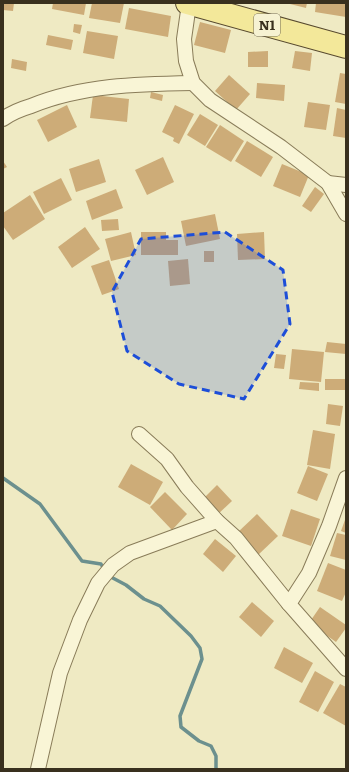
<svg xmlns="http://www.w3.org/2000/svg" width="349" height="772" viewBox="0 0 349 772" font-family="Literata,serif">
	<style>
		.lines { fill: none; stroke-linecap: round; stroke-linejoin: round }
		.stream { stroke: #6c908e; stroke-width: 3.5 }
		.building { fill: #cdac78 }
		.street-casing { stroke: #897c59; stroke-width: 16 }
		.primary-casing { stroke: #57492e; stroke-width: 24 }
		.street { stroke: #f9f5d6; stroke-width: 14 }
		.primary { stroke: #f3e89a; stroke-width: 22 }
		.marked { fill: #1d4ed8; fill-opacity: 0.2; stroke: #1d4ed8; stroke-width: 3; stroke-dasharray: 8 5; stroke-linejoin: round }
		.labels { text-anchor: middle; stroke-width: 3; stroke-linejoin: round; paint-order: stroke }
		.shield { fill: #f6f2d2; stroke: #726a54; stroke-width: 1 }
		.shield-label { font-size: 13px; font-weight: bold; fill: #39301e }
	</style>
	<rect width="100%" height="100%" fill="#efeac3"/>
	<g class="lines">
		<g class="stream">
			<polyline points="3,478 40,504 82,561 101,564 105,571"/>
			<polyline points="109,576 126,585 144,599 160,606 191,636 200,648 202,659 180,716 181,727 199,741 211,746 216,756 216,769"/>
		</g>
	</g>
	<g class="building">
		<polygon points="3,3 14,3 13,11 3,10"/>
		<polygon points="53,3 86,3 84,15 52,9"/>
		<polygon points="92,3 124,3 120,23 89,18"/>
		<polygon points="286,3 307,3 306,8"/>
		<polygon points="316,3 346,3 346,17 315,12"/>
		<polygon points="129,8 171,16 168,37 125,29"/>
		<polygon points="200,22 231,30 225,53 194,45"/>
		<polygon points="74,24 82,25 80,34 73,32"/>
		<polygon points="87,31 118,36 114,59 83,53"/>
		<polygon points="48,35 73,40 71,50 46,45"/>
		<polygon points="268,51 268,67 248,67 248,52"/>
		<polygon points="295,51 312,53 310,71 292,68"/>
		<polygon points="12,59 27,62 26,71 11,68"/>
		<polygon points="340,73 346,74 346,104 335,102"/>
		<polygon points="229,75 250,94 236,110 215,91"/>
		<polygon points="257,83 285,85 284,101 256,98"/>
		<polygon points="151,92 163,95 162,101 150,98"/>
		<polygon points="93,95 129,99 127,122 90,118"/>
		<polygon points="308,102 330,105 326,130 304,127"/>
		<polygon points="67,105 77,127 48,142 37,120"/>
		<polygon points="175,105 194,114 179,144 173,141 174,138 162,132"/>
		<polygon points="337,108 346,110 346,138 333,136"/>
		<polygon points="200,114 218,125 205,146 187,135"/>
		<polygon points="220,125 244,141 231,162 206,147"/>
		<polygon points="247,141 273,157 261,177 235,161"/>
		<polygon points="163,157 174,182 147,195 135,170"/>
		<polygon points="99,159 106,182 76,192 69,169"/>
		<polygon points="3,161 7,167 3,169"/>
		<polygon points="282,164 309,175 300,197 273,186"/>
		<polygon points="61,178 72,200 44,214 33,192"/>
		<polygon points="315,187 324,194 311,212 302,206"/>
		<polygon points="116,189 123,208 92,220 86,201"/>
		<polygon points="30,195 45,219 13,240 3,226 3,213"/>
		<polygon points="215,214 220,239 186,246 181,221"/>
		<polygon points="118,219 119,230 102,231 101,220"/>
		<polygon points="85,227 100,249 72,268 58,247"/>
		<polygon points="131,232 136,255 111,261 105,239"/>
		<polygon points="141,232 166,232 166,240 178,240 178,255 141,255"/>
		<polygon points="264,232 265,259 238,260 237,234"/>
		<rect x="204" y="251" width="10" height="11"/>
		<polygon points="188,259 190,284 170,286 168,261"/>
		<polygon points="109,260 119,289 102,295 91,266"/>
		<polygon points="327,342 346,344 346,354 325,352"/>
		<polygon points="292,349 324,352 321,382 289,379"/>
		<polygon points="276,354 286,355 284,369 274,368"/>
		<rect x="325" y="379" width="20" height="11"/>
		<polygon points="300,382 319,383 319,391 299,389"/>
		<polygon points="328,404 343,406 340,426 326,424"/>
		<polygon points="313,430 335,434 330,469 307,465"/>
		<polygon points="131,464 163,482 150,505 118,487"/>
		<polygon points="308,466 328,474 317,501 297,493"/>
		<polygon points="217,485 232,501 216,516 201,501"/>
		<polygon points="165,492 187,514 172,530 150,507"/>
		<polygon points="291,509 320,519 311,546 282,536"/>
		<polygon points="257,514 278,536 258,555 237,533"/>
		<polygon points="346,517 346,533 341,531"/>
		<polygon points="337,533 346,535 346,560 330,556"/>
		<polygon points="215,539 236,556 223,572 203,554"/>
		<polygon points="328,563 346,570 346,592 342,601 317,591"/>
		<polygon points="252,602 274,621 261,637 239,617"/>
		<polygon points="320,607 346,625 346,628 336,642 309,623"/>
		<polygon points="284,647 313,663 302,683 274,668"/>
		<polygon points="315,671 334,682 318,712 299,702"/>
		<polygon points="340,684 346,687 346,726 323,713"/>
	</g>
	<g class="lines">
		<defs>
			<g id="street">
				<polyline points="189,4 184,39 186,61 193,83 210,100 281,147 328,183 346,214"/>
				<path d="M3 119C11 113 21 109 31 106 82 85 138 84 193 83"/>
				<polyline points="328,183 346,185"/>
				<polyline points="139,434 167,459 187,487 217,521 236,538 289,604"/>
				<polyline points="346,478 329,526 309,573 289,604 346,669"/>
				<polyline points="38,769 60,673 80,620 98,583 113,565 130,553 217,521"/>
			</g>
			<polyline id="primary" points="187,3 346,47"/>
		</defs>
		<use href="#street" class="street-casing"/>
		<use href="#primary" class="primary-casing"/>
		<use href="#street" class="street"/>
		<use href="#primary" class="primary"/>
	</g>
	<path class="marked" d="M225 232 283 270 290 324 244 399 179 384 127 351 112 292 141 239Z"/>
	<g class="labels">
		<rect class="shield" x="254" y="14" width="26" height="22" rx="3"/>
		<g class="shield-label">
			<text x="267" y="30">N1</text>
		</g>
	</g>
	<rect width="349" height="772" fill="none" stroke="#39301e" stroke-width="8"/>
</svg>
